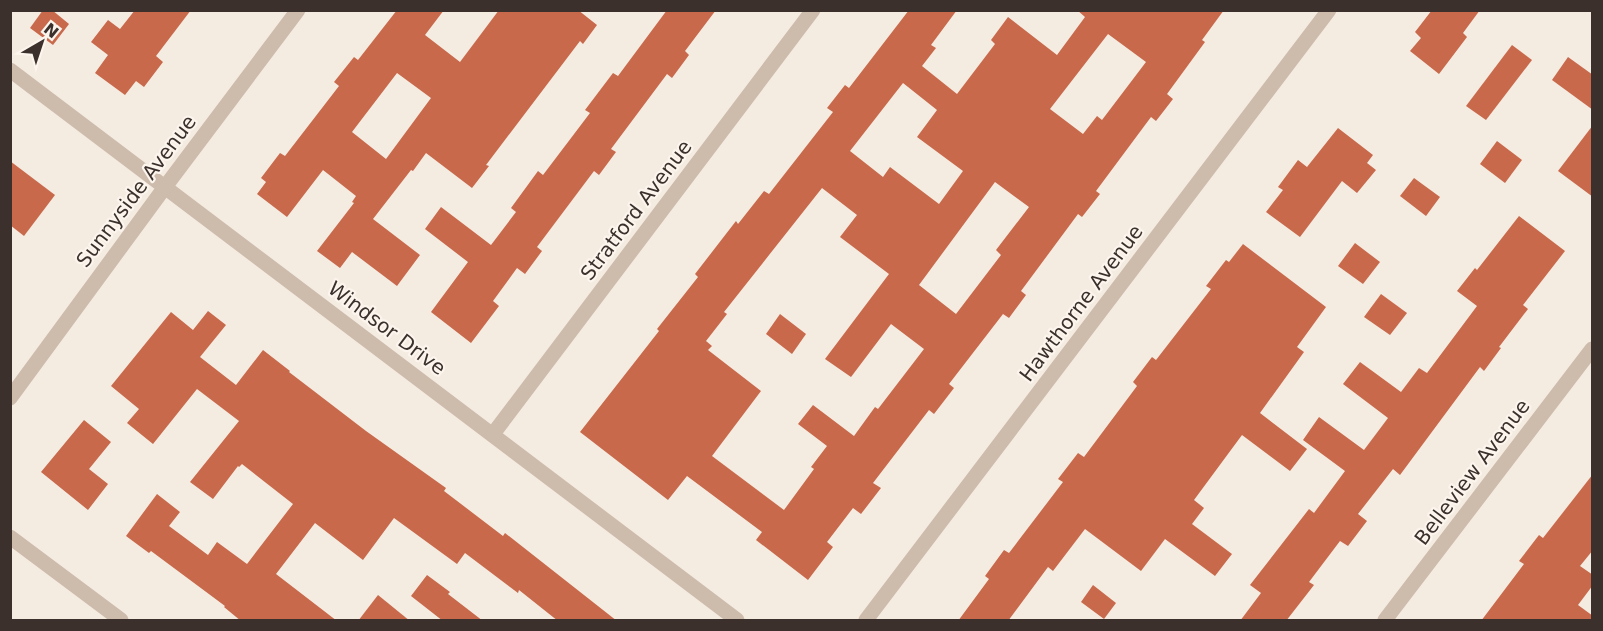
<svg xmlns="http://www.w3.org/2000/svg" width="1603" height="631" viewBox="0 0 1603 631" font-family="'DejaVu Sans',sans-serif">
	<style>
		.building { fill: #c8694b; fill-rule: evenodd }
		.lines { fill: none; stroke-linecap: round; stroke-linejoin: round }
		.minor { stroke: #cdbbac; stroke-width: 15 }
		.labels { text-anchor: middle; stroke-width: 4.5; stroke-linejoin: round; paint-order: stroke }
		.street-label { font-size: 20px; fill: #3b302b; stroke: #fbf5ee }
	</style>
	<rect width="100%" height="100%" fill="#f4ebe1"/>
	<g class="building">
		<polygon points="43,10 52,10 69,24 53,45 30,28"/>
		<polygon points="135,10 191,10 156,56 163,62 144,87 136,81 125,95 95,73 108,55 91,42 108,20 120,29"/>
		<path d="M397 10H444L425 35 460 62 499 10H578L597 25 583 44 580 41 486 165 489 166 472 188 426 153 413 171 411 170 373 219 420 255 397 286 352 252 340 268 317 251 354 203 352 202 356 196 323 170 287 217 257 194 266 182 261 178 280 153 285 156 339 86 334 82 354 57 358 60ZM397 73 431 98 386 159 352 132Z"/>
		<polygon points="667,10 716,10 685,51 689,55 672,78 667,74 611,149 616,152 599,175 594,171 537,247 542,251 525,274 517,268 493,301 499,306 471,343 431,312 468,262 425,229 441,207 491,245 516,212 511,208 538,171 543,175 590,113 585,110 613,73 618,76"/>
		<path d="M909 10H957L931 45 936 48 922 66 957 94 995 44 991 40 1008 17 1057 55 1085 17 1077 10H1224L1202 40 1205 42 1167 94 1173 99 1156 121 1151 117 1096 191 1100 194 1082 217 1078 214 1021 291 1026 295 1009 318 1003 314 949 384 954 388 934 414 929 410 873 483 881 488 861 514 853 508 827 542 833 547 808 580 756 540 762 532 687 476 668 500 580 432 659 331 657 329 698 277 695 274 736 221 738 224 764 191 769 194 833 112 827 108 845 85 849 88ZM1108 34 1146 62 1102 120 1097 116 1083 134 1050 109ZM903 83 937 110 917 137 963 171 939 204 890 167 883 177 850 151ZM995 182 1029 207 996 250 1001 255 956 314 919 285ZM822 188 857 215 840 237 889 274 825 359 851 377 891 324 924 349 878 409 875 407 854 436 813 405 798 424 827 446 811 467 814 469 784 510 712 456 761 391 708 350 712 346 706 341 727 314 724 312Z"/>
		<polygon points="1432,10 1480,10 1463,33 1467,37 1439,74 1410,51 1421,38 1415,32"/>
		<polygon points="1512,45 1532,60 1486,120 1466,106"/>
		<polygon points="1568,57 1593,75 1593,110 1552,80"/>
		<polygon points="1593,125 1593,197 1558,171"/>
		<polygon points="1338,128 1373,155 1367,163 1376,170 1357,193 1342,181 1300,237 1266,212 1283,190 1278,187 1298,160 1307,167"/>
		<polygon points="1497,141 1522,160 1505,183 1480,164"/>
		<polygon points="10,161 55,195 24,236 10,225"/>
		<polygon points="1414,178 1440,197 1426,216 1400,196"/>
		<polygon points="1519,216 1565,251 1523,305 1528,309 1499,347 1501,348 1484,371 1480,367 1400,475 1393,469 1358,514 1367,521 1348,546 1340,541 1309,582 1314,585 1286,621 1240,621 1261,593 1250,585 1309,509 1314,513 1345,471 1303,440 1319,417 1364,450 1388,418 1343,384 1360,362 1401,392 1419,368 1427,373 1477,306 1457,291 1475,268 1477,270"/>
		<polygon points="1355,243 1380,262 1363,284 1338,266"/>
		<polygon points="1243,244 1326,307 1297,347 1304,352 1260,413 1307,449 1290,471 1242,435 1194,500 1204,508 1192,524 1232,554 1215,576 1165,539 1141,571 1085,529 1053,571 1048,567 1008,621 958,621 989,579 985,576 1004,550 1009,553 1063,482 1058,479 1078,453 1084,457 1137,386 1133,382 1152,357 1156,360 1211,289 1206,286 1226,260 1229,262"/>
		<polygon points="1381,294 1407,313 1390,335 1364,317"/>
		<polygon points="208,311 226,325 200,357 236,385 263,350 290,371 289,372 366,431 446,488 444,491 503,536 505,533 617,621 558,621 519,590 518,593 465,553 457,564 394,518 363,560 315,523 276,574 337,621 241,621 224,607 225,606 151,551 149,553 126,536 157,494 180,512 169,526 208,555 217,542 247,564 293,504 242,464 239,467 238,466 213,499 190,482 239,421 197,389 153,444 127,423 139,409 111,386 171,312 193,330"/>
		<polygon points="780,314 806,334 792,354 766,334"/>
		<polygon points="84,420 111,442 89,469 108,484 88,510 41,472"/>
		<polygon points="1593,474 1593,550 1580,566 1593,575 1593,585 1578,605 1593,616 1593,621 1481,621 1524,564 1519,561 1539,535 1543,538"/>
		<polygon points="427,575 450,592 448,594 483,621 443,621 411,596"/>
		<polygon points="1093,585 1116,603 1104,619 1081,602"/>
		<polygon points="378,595 410,621 358,621"/>
	</g>
	<g class="lines">
		<g class="minor">
			<polyline points="10,70 737,620"/>
			<polyline points="10,398 165,187 298,10"/>
			<polyline points="493,434 813,10"/>
			<polyline points="10,537 121,620"/>
			<polyline points="866,620 1329,10"/>
			<polyline points="1385,620 1592,349"/>
		</g>
	</g>
	<g class="labels">
		<g class="street-label">
			<text transform="translate(136 191) rotate(-53)" y="7">Sunnyside Avenue</text>
			<text transform="translate(636 210) rotate(-53)" y="7">Stratford Avenue</text>
			<text transform="translate(1081 303) rotate(-53)" y="7">Hawthorne Avenue</text>
			<text transform="translate(387 328) rotate(37)" y="7">Windsor Drive</text>
			<text transform="translate(1472 472) rotate(-53)" y="7">Belleview Avenue</text>
		</g>
	</g>
	<rect width="1603" height="631" fill="none" stroke="#3b302b" stroke-width="24"/>
	<g transform="translate(42 42) rotate(39)" stroke="#fbf5ee" stroke-width="4.5" paint-order="stroke">
	<path d="M0-4.5L10 22L0 15L-10 22Z" fill="#3b302b"/>
	<text y="-9" font-size="16" font-weight="bold" text-anchor="middle" fill="#3b302b">N</text>
	</g>
</svg>
